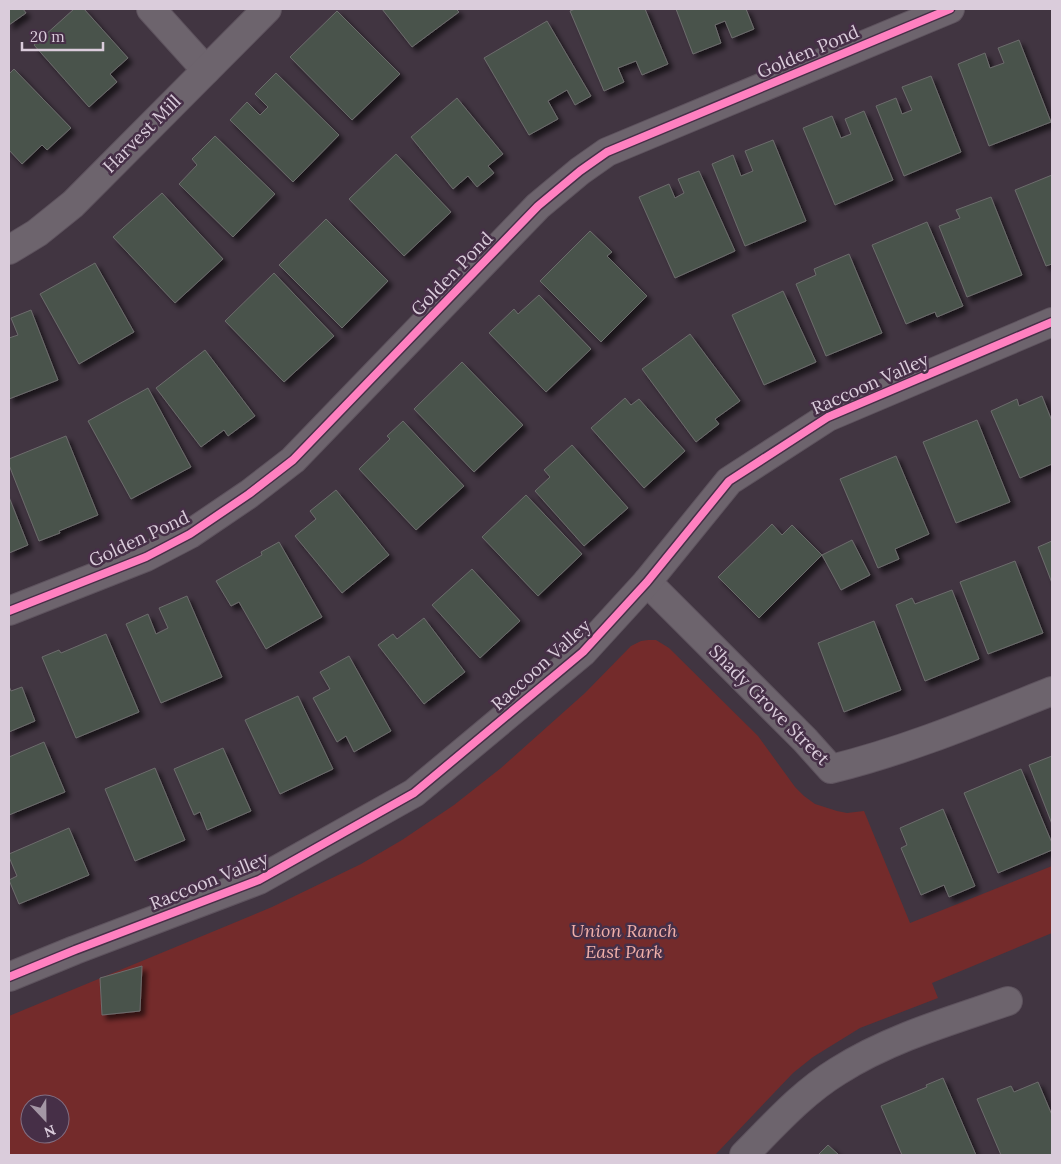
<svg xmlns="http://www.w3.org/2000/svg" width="1061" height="1164" viewBox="0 0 1061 1164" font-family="Lora,serif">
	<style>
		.green { fill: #742b2b; fill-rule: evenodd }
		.building { fill: #4a524c; stroke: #6c6c6c; filter: url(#shadow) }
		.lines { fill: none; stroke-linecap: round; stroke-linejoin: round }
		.minor-casing { stroke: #5e535e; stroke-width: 30 }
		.minor { stroke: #6d646d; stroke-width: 28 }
		.cycleway-casing { stroke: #462f47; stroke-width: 11 }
		.cycleway { stroke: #ff80c0; stroke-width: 8 }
		.labels { text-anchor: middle; stroke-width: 5; stroke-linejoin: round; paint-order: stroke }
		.street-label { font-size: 18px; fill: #daccdb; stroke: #462f47 }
		.park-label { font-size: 18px; font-style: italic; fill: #f0afa9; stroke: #462f47 }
	</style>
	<defs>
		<filter id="shadow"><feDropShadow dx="4.5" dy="4.5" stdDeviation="2.5" flood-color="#0009"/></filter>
	</defs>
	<rect width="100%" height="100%" fill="#413541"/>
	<path class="green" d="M648 640H656L669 648 758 736 795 787 804 796 815 804 837 811 847 813 864 811 910 923 1052 866V933L932 983 938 998 860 1028 813 1057 793 1073 715 1155H9V1016L272 907 361 864 402 840 454 805 501 768 585 693 631 646 641 641ZM30 1104H60V1134H30Z"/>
	<g class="building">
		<polygon points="9,9 23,9 26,13 9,25"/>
		<polygon points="74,9 84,9 128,58 110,74 117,82 89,107 34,45"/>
		<polygon points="382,9 456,9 459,12 412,47"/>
		<polygon points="575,9 645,9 668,64 642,75 636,61 618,68 624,82 604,91 570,11"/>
		<polygon points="676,9 746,9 754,29 732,38 725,21 715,25 721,43 693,54"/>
		<polygon points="337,11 400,74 352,120 290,57"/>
		<polygon points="547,21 591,96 575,105 567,90 548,101 558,119 529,135 484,58"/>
		<polygon points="1019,40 1051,122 989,146 958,64 985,53 990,68 1004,63 998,48"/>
		<polygon points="14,69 71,128 47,150 42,145 22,164 9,150 9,74"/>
		<polygon points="276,73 339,135 293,182 230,120 247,102 260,115 268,107 255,94"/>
		<polygon points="931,76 961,152 904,176 876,106 896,98 902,114 912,110 902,87"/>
		<polygon points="457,98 503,154 488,166 494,173 477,187 468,176 453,189 411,137"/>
		<polygon points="864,111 893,180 835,205 803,128 832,116 841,138 851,134 845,119"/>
		<polygon points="215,136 275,194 233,237 179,184 197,165 192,159"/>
		<polygon points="773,140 806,221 745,246 712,164 733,155 741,176 753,171 745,151"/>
		<polygon points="396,154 451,212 404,256 349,199"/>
		<polygon points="699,171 735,251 675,278 639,197 669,184 675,198 684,193 678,179"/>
		<polygon points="1052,175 1052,264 1046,266 1015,190"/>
		<polygon points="162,193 223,259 175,303 113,237"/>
		<polygon points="991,197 1022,275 967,297 939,226 960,218 956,210"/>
		<polygon points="326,219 388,281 342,328 279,265"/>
		<polygon points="927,222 963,306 937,317 935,312 906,324 872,245"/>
		<polygon points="590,231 612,252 607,256 647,296 601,342 540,281"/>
		<polygon points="849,254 882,333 826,356 796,284 816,275 814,269"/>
		<polygon points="95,263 134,332 79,364 40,294"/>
		<polygon points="274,273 334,336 284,382 225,321"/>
		<polygon points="783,291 816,362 764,385 732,315"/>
		<polygon points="539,295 591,349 546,392 489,333 514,309 518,314"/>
		<polygon points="31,310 58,380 9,399 9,338 18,335 11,318"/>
		<polygon points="690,334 740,401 715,419 719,424 696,442 642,369"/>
		<polygon points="205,350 255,416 228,436 224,430 201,447 156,388"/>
		<polygon points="462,362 523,425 474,472 414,409"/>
		<polygon points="148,388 191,467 131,499 88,421"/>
		<polygon points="1042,396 1052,421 1052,464 1020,478 991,411 1017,399 1019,406"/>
		<polygon points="625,398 631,405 639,399 685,451 644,488 591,428"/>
		<polygon points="977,420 1010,502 956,523 923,442"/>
		<polygon points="403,421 464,486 416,530 359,469 390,439 387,436"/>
		<polygon points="66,436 98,515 59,531 60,533 39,541 9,465 9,459"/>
		<polygon points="572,445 628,508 584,546 535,491 550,477 544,470"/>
		<polygon points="896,456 929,534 895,549 899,559 878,568 840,479"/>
		<polygon points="336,490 389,555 342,593 295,536 316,519 310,511"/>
		<polygon points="526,495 582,554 538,596 482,537"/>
		<polygon points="9,497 28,545 9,553"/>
		<polygon points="772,524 782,535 792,525 822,555 759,618 718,577"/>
		<polygon points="852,540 870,575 841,590 822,555"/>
		<polygon points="1052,541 1052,583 1038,547"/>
		<polygon points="279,542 322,617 266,649 239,602 231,606 216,581 262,555 261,552"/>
		<polygon points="1015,561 1043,633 988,654 960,582"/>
		<polygon points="472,569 520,621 480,658 432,605"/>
		<polygon points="952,590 979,659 925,681 896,605 912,598 915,604"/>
		<polygon points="187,596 222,677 161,703 126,624 148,614 156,634 168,628 159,608"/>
		<polygon points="424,618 465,672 424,704 378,645 393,634 397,639"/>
		<polygon points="874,621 901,690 844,712 818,643"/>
		<polygon points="106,634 139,712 76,738 42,657 59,650 61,653"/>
		<polygon points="349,656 391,731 354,752 346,736 337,742 313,698 330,689 320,672"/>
		<polygon points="9,686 11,691 22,687 35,721 9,732"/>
		<polygon points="298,696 333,769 280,794 245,720"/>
		<polygon points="44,742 65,792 9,815 9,757"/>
		<polygon points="223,748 251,811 207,830 200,812 194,815 174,769"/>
		<polygon points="1052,756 1052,824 1029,765"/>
		<polygon points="155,768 185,840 135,861 105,789"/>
		<polygon points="1021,769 1052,843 1052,850 998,873 964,793"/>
		<polygon points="943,809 975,886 949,897 944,885 921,895 901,848 907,845 900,828"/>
		<polygon points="69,828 89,875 19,904 9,880 17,876 9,857 9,854"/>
		<polygon points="142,966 140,1011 102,1015 100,978"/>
		<polygon points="943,1078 976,1155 902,1155 881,1106 927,1087 926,1085"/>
		<polygon points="1038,1082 1052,1115 1052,1155 1001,1155 977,1099 1011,1086 1014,1092"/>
		<polygon points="828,1145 839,1155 818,1155"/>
	</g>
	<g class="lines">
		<defs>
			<g id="minor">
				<polyline points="151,9 206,70"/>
				<polyline points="9,250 37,233 73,204 267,9"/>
				<path d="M647 582 805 740 831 769C908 750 979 720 1052 691"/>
				<polyline points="9,611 146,557 190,534 249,494 293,460 538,206 580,171 607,152 950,9"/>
				<polyline points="9,977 75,950 259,880 414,793 583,652 647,582 729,481 828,417 1052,322"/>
				<path d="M744 1155C774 1125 802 1093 838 1071 890 1038 950 1021 1008 1001"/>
			</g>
		</defs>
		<use href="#minor" class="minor-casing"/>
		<use href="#minor" class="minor"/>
		<defs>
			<g id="cycleway">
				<polyline points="9,611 146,557 190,534 249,494 293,460 538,206 580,171 607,152 950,9"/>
				<polyline points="9,977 75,950 259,880 414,793 583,652 647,582 729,481 828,417 1052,322"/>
			</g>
		</defs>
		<use href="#cycleway" class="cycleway-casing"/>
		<use href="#cycleway" class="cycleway"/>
	</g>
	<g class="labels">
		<g class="street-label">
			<text transform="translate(808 52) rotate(-23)" y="6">Golden Pond</text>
			<text transform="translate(142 134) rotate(-45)" y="6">Harvest Mill</text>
			<text transform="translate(452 274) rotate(-46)" y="6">Golden Pond</text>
			<text transform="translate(870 384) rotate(-24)" y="6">Raccoon Valley</text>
			<text transform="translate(139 539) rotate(-25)" y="6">Golden Pond</text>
			<text transform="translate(541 665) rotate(-42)" y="6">Raccoon Valley</text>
			<text transform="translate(769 705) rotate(45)" y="6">Shady Grove Street</text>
			<text transform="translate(209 881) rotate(-22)" y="6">Raccoon Valley</text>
		</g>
		<g class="park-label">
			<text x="624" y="937">Union Ranch<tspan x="624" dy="21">East Park</tspan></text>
		</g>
	</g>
	<rect width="1061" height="1164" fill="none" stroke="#daccdb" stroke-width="20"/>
	<g transform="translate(45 1119) rotate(158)"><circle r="24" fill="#462f47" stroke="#816e82"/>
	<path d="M0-4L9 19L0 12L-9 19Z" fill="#a497a5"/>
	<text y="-8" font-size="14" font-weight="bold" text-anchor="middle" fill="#daccdb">N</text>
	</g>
	<path d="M22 42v8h81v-8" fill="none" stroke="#daccdb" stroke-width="2.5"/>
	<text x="30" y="42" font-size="15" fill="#daccdb" stroke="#462f47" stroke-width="4" paint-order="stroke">20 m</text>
</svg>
